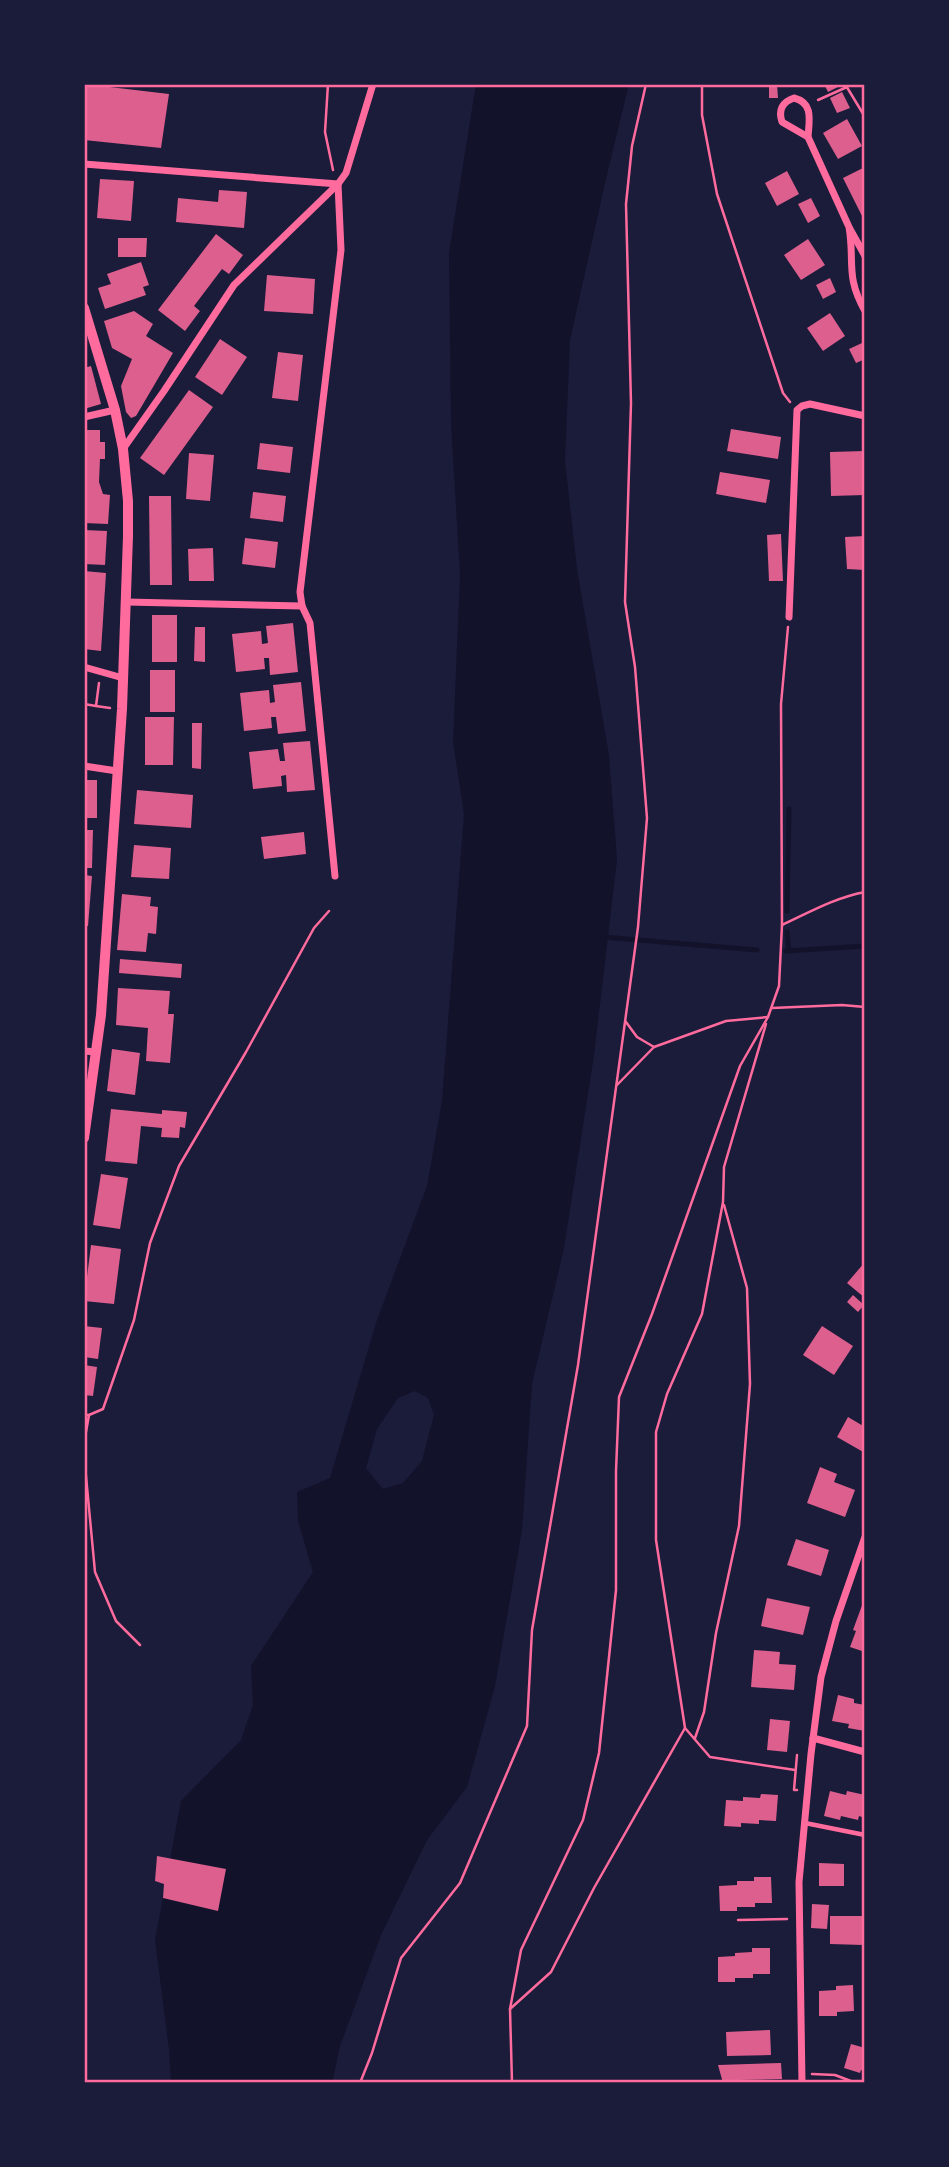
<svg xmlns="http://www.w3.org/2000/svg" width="949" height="2167" viewBox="0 0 949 2167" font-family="'Archivo Narrow',sans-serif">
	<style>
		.water { fill: #12122b; fill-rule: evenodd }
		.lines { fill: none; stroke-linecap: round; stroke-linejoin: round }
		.stream { stroke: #12122b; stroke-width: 5 }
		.building { fill: #dd5f8e }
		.path { stroke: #ff6b9d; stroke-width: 2.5 }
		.service { stroke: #ff6b9d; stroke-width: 4.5 }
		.minor { stroke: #ff6b9d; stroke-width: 7 }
		.tertiary { stroke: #ff6b9d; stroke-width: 10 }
		.neatline { fill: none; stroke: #ff6b9d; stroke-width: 2.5 }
	</style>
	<rect width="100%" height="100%" fill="#1b1b3a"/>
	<path class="water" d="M476 84H629L608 170 570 340 565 461 577 569 609 755 617 860 594 1055 564 1248 532 1384 522 1530 495 1686 467 1787 427 1840 381 1935 340 2046 332 2083H171L169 2049 155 1940 181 1801 241 1740 253 1705 251 1666 313 1572 298 1521 297 1492 330 1478 376 1323 427 1186 442 1101 464 814 453 742 460 574 451 423 449 253ZM415 1391 428 1398 434 1415 422 1461 403 1483 383 1489 366 1468 377 1429 398 1398Z"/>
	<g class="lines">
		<g class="stream">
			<polyline points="787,911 789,809"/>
			<polyline points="787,932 789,951"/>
			<polyline points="603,937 757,950"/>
			<polyline points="786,951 865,946"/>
		</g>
	</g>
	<g class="building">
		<polygon points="84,84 169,94 161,148 84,140"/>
		<polygon points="769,84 777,84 778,98 769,98"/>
		<polygon points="824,84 844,84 828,92"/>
		<polygon points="842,92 850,108 837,113 830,98"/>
		<polygon points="847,119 862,146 838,159 823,133"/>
		<polygon points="865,167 865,222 843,178"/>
		<polygon points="787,171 799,194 777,206 765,183"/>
		<polygon points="100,179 134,181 131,221 97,218"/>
		<polygon points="219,190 247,192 244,228 176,222 178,198 218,202"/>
		<polygon points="811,198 820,216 808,223 798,204"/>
		<polygon points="216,234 243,255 229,274 222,269 194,306 200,311 185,331 158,310"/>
		<polygon points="118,238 147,238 146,257 118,257"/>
		<polygon points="808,239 825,265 801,280 784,255"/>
		<polygon points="141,262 149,285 143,287 146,295 105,309 98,288 111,284 107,274"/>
		<polygon points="267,275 315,279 313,314 264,311"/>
		<polygon points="830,278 836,292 823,299 816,285"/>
		<polygon points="134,311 153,324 146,336 173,353 136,416 131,418 126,412 121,386 132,359 112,348 104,321"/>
		<polygon points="830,313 845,336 823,351 807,328"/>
		<polygon points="220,339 247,357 222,395 195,377"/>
		<polygon points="862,343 865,349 865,359 856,363 849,349"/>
		<polygon points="278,352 303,355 298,401 272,398"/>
		<polygon points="91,366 101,404 84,409 84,368"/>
		<polygon points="189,390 213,407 164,475 140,458"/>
		<polygon points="731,429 781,437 778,459 727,451"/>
		<polygon points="84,430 100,430 100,442 105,442 105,459 100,459 99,482 103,494 110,495 108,524 84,523"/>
		<polygon points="260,443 293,447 290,473 257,469"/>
		<polygon points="865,451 865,495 831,496 830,452"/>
		<polygon points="189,453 214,455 210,501 186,499"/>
		<polygon points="720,472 770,480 766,503 716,494"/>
		<polygon points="253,492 286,496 283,522 250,518"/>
		<polygon points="149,496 171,496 172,585 150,585"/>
		<polygon points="84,530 107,531 105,565 84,564"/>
		<polygon points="781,534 783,581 769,581 767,535"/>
		<polygon points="865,536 865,570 847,569 845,537"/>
		<polygon points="245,538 278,542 275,568 242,564"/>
		<polygon points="213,548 214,581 189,581 188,549"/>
		<polygon points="84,571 106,573 101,651 84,649"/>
		<rect x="152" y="615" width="25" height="47"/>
		<polygon points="293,623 298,672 270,675 269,658 264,658 265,669 236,672 232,634 261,631 262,644 268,643 266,626"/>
		<polygon points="195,627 205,627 205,662 194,661"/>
		<rect x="150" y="670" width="25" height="42"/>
		<polygon points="301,682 306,731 278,734 276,717 271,717 272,728 244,731 240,693 269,690 270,703 275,702 273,685"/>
		<polygon points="145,717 174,717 173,765 145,765"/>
		<polygon points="192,723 202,723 201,769 192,768"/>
		<polygon points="310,741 315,790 287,792 286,775 281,776 282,786 253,789 249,752 278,749 280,761 285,761 283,743"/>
		<rect x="84" y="780" width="13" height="38"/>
		<polygon points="137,790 193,795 191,828 134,824"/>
		<polygon points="84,830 93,830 92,868 84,868"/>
		<polygon points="304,832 306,854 264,859 261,837"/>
		<polygon points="134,845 171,848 169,879 131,877"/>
		<polygon points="84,875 92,876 88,926 84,926"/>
		<polygon points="122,894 151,897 150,906 158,907 156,934 148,933 146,952 117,950"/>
		<polygon points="120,959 182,964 181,978 119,973"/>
		<polygon points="118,988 170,991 168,1014 174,1014 170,1063 146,1061 148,1028 116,1025"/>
		<polygon points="112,1049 140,1053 135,1095 107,1091"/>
		<polygon points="111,1109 162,1114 162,1110 187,1112 185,1128 180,1127 179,1138 161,1137 162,1128 141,1126 137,1164 105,1161"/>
		<polygon points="101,1174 128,1178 120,1229 93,1225"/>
		<polygon points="91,1245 121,1249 114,1304 84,1301"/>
		<polygon points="865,1262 865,1298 847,1283"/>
		<polygon points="853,1295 864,1305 858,1312 847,1302"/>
		<polygon points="84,1326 102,1328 98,1359 84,1357"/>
		<polygon points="822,1326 853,1346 834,1375 803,1355"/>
		<polygon points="84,1365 97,1367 93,1396 84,1395"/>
		<polygon points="848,1417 865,1427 865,1453 837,1437"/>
		<polygon points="820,1467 837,1474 834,1482 855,1490 845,1517 807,1503"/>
		<polygon points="796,1539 829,1550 821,1576 787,1565"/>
		<polygon points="865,1597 865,1652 850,1647 856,1631 853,1630"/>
		<polygon points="767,1598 810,1607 803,1635 761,1626"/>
		<polygon points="754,1650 780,1652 779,1664 796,1665 794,1690 751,1687"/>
		<polygon points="838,1695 854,1699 854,1703 865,1705 865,1731 848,1728 849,1724 832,1721"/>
		<polygon points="770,1719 790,1721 787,1752 767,1750"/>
		<polygon points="830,1791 846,1795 847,1791 865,1795 865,1818 859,1816 858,1820 841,1816 840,1820 824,1816"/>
		<polygon points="761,1794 778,1795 776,1821 759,1820 759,1824 741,1823 741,1827 724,1826 726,1800 743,1801 743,1797 760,1798"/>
		<polygon points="157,1856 226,1869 218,1911 163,1898 164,1884 155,1881"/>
		<polygon points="819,1863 844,1864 844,1886 819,1886"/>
		<polygon points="754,1877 771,1877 772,1903 755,1903 755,1907 737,1907 737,1911 720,1911 719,1886 737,1885 737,1881 754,1881"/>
		<polygon points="812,1904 829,1905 827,1929 811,1928"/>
		<polygon points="830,1916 863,1916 863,1945 830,1944"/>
		<polygon points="752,1948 770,1948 770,1974 753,1974 753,1978 735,1978 735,1982 718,1982 718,1957 735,1956 735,1953 752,1952"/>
		<polygon points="853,1985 854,2011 837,2012 837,2016 819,2016 819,1991 836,1990 836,1986"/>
		<polygon points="770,2030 771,2055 727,2056 726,2032"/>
		<polygon points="851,2044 865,2048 865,2071 861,2070 860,2073 844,2068"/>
		<polygon points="781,2063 782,2079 739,2080 740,2083 723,2083 718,2065"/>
	</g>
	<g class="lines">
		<g class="path">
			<polyline points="328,84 325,132 333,170"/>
			<polyline points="702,84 702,115 717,194 783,393 790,402"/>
			<polyline points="845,84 865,117"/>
			<polyline points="818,100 847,87"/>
			<polyline points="84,704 96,706 99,683"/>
			<polyline points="96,706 110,708"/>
			<path d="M782 925C810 912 834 898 865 892"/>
			<polyline points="772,1008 842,1005 865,1007"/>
			<polyline points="626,1022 637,1037 654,1047"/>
			<polyline points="617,1085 654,1047 726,1021 768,1017"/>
			<polyline points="84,1415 89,1415 103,1409 134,1320 150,1243 179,1166 246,1052 314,928 329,911"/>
			<polyline points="84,1443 89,1415"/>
			<polyline points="84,1455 95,1572 116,1621 140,1645"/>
			<polyline points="685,1728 710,1757 795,1770"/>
			<polyline points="695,1738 704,1712 716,1633 739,1526 750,1384 747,1288 724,1205"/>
			<polyline points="797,1755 794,1790 797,1790"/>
			<polyline points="738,1920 787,1919"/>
			<polyline points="510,2009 551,1972 594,1888 685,1728 656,1540 656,1432 667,1394 702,1314 723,1202 724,1167 766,1024"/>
			<polyline points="812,2074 835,2075 856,2083"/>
			<polyline points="360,2083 372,2053 401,1958 460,1883 527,1726 532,1630 578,1365 638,927 647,818 635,667 625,602 631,403 626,204 632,146 646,84"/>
			<polyline points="512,2083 510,2009 521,1950 583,1820 599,1753 616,1590 616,1471 619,1397 652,1314 740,1066 768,1017 779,986 782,925 781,704 788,627"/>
		</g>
		<polyline class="service" points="805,1823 865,1835"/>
		<g class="minor">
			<path d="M794 98C814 103 809 121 808 137L782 122C778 110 782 102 794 98Z"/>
			<path d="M808 137 849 227C855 262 845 276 865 311"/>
			<polyline points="84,164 338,184"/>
			<polyline points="850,229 865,256"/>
			<polyline points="84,417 115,410"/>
			<polyline points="123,449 164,391 234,285 338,184 346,173 373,84"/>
			<polyline points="127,602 302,606"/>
			<polyline points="789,617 797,410 802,406 810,404 865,416"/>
			<polyline points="84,667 123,678"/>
			<polyline points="84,766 117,771"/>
			<polyline points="335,876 310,623 302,606 300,592 341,250 338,184"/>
			<polyline points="84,1051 96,1052"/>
			<polyline points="813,1738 865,1752"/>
			<polyline points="802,2083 799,1882 811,1754 821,1677 836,1621 865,1537"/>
		</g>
		<polyline class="tertiary" points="84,308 115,410 123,449 128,501 128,536 122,709 101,1015 84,1138"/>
	</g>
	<rect width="949" height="2167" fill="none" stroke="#1b1b3a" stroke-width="172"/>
	<rect x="86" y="86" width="777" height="1995" class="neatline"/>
</svg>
